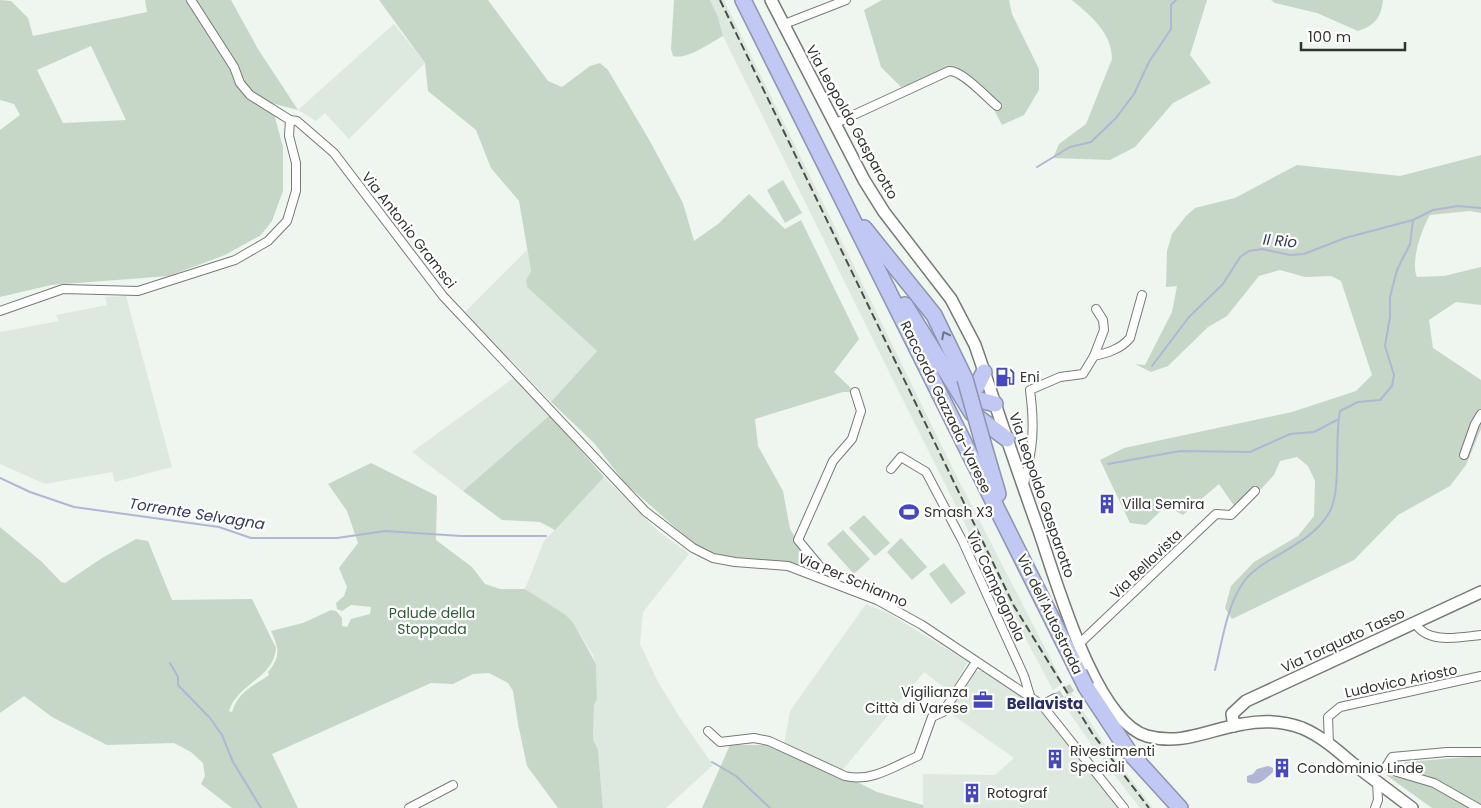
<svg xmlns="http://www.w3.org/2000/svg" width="1481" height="808" viewBox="0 0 1481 808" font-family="Poppins,sans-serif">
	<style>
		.built { fill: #dde9de }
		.green { fill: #c6d7c7; fill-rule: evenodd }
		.water { fill: #b0b6d4 }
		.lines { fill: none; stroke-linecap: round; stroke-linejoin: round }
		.stream { stroke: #b0b6d4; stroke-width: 2 }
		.street-tunnel { stroke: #c9cec9; stroke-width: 8; stroke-dasharray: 8 4; stroke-linecap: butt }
		.street-casing { stroke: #767b76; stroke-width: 10 }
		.secondary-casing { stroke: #767b76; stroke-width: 14 }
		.highway-casing { stroke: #8e94af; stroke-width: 18 }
		.street { stroke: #fff; stroke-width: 8 }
		.secondary { stroke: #fff; stroke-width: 11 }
		.highway { stroke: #c0c8f3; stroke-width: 15 }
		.rail { stroke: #4b4e4b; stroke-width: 2; stroke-dasharray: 8 4; stroke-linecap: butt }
		.highway-bridge-casing { stroke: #8e94af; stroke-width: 18; stroke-linecap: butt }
		.highway-bridge { stroke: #c0c8f3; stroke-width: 15 }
		.oneway { stroke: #717688 }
		.labels { text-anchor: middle; stroke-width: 4.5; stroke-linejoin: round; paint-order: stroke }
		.street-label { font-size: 14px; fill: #313331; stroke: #fff }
		.poi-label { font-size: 14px; fill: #313331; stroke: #fff; text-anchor: start }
		.park-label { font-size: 14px; fill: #325a37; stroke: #fff }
		.water-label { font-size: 15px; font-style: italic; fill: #333862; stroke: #fff }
		.neighbourhood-label { font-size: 15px; font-weight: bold; fill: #2a2e68; stroke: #fff }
	</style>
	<rect width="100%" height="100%" fill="#eff5ef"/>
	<g class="built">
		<polygon points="710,0 724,0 954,471 1063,683 1053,690 975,544 896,386 723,36 718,17"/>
		<polygon points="394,24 425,63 349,139 325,113 316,121 298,110"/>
		<polygon points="527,250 531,271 526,280 527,287 597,351 551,402 465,312"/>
		<polygon points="126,296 172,467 115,482 112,472 45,484 0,464 0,332 59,321 56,315 107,305 105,297"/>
		<polygon points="515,377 550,415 463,491 412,452"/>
		<polygon points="604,477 658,531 689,554 643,612 640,644 657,680 680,718 713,765 666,808 603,808 598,750 593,739 594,705 597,699 596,664 593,655 574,624 566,615 525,589 544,541"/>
		<polygon points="866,604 890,614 968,662 950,692 924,672 840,773 784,745 790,711"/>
		<polygon points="973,671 983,671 1038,705 1125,808 923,808 923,774 995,775 1014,758 947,711"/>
		<polygon points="1071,692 1105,745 1153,808 1140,808 1096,751 1060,699"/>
	</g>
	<g class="green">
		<path d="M0 0 11 1 28 18 33 36 147 12 145 0H231L258 49 298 110 271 103 283 147V191L272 221 261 235 225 255 169 276 51 285 0 297V130L20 115 14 104 0 100ZM91 46 126 120 63 123 37 70Z"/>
		<polygon points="379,0 488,0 548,81 562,87 590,66 600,63 608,70 651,143 683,203 694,241 718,224 749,194 785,229 801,220 859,339 834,372 855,392 843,392 755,419 758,446 783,491 790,529 806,554 822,569 704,553 625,483 594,443 551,402 597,351 527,287 526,280 531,271 519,201 491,168 476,130 428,91 425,63"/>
		<path d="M674 0H710L718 17 723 36C711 42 688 60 673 56L671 49Z"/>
		<polygon points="882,0 1009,0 1012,14 1039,69 1039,90 1024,115 1002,125 983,89 950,73 901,87 881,67 864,10"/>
		<path d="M1072 0H1207L1190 55 1211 83 1173 103 1135 147 1110 160 1053 158 1059 144 1086 124 1112 59C1112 33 1091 16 1072 0Z"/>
		<path d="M1271 0H1383C1381 18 1375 25 1358 31L1317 13 1275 3Z"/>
		<path d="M1481 155V213L1470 211 1430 215C1422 228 1410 262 1417 277L1444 276 1481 267V305L1456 302 1429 320 1433 348 1481 380V429L1466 465 1450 486 1398 515 1354 560 1232 619 1225 608 1231 586 1254 562 1298 536 1314 516 1315 481 1308 466 1297 457 1280 461 1274 475 1239 513 1219 484 1183 515 1166 506 1146 525 1130 523 1100 460 1124 448 1292 412 1356 391 1372 375 1341 281 1331 276 1305 277 1280 270 1259 276 1227 316 1208 327 1168 366 1151 372 1135 364 1145 365 1172 312 1177 286 1166 287 1167 251 1172 234 1186 216 1195 208 1235 198 1297 165 1400 176Z"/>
		<polygon points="783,180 802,213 785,223 767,190"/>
		<polygon points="550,415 604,477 555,530 540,522 502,520 463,491"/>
		<path d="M371 463 437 496 436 540 472 567 485 584 500 589H525L566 615 574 624 596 664 597 699 594 705 593 739 598 750 603 808H558L527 766 518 724 513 691 508 683 489 673 473 674 453 684 431 683 272 754 298 808H232L201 784 205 776 203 763 191 752 174 743 107 745 52 717 24 696 0 713V527L42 562 61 582 65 583 102 558 136 539 148 541 172 600 252 599 276 648C274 678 237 684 229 711L232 712C239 691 252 687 269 675L268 672C281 657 279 648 271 631L303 623 331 610 336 611 342 618V626L347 627 351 619 370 614 371 607 351 605 342 611 337 609 336 603 344 596 347 587 339 568 358 543 347 511 328 484Z"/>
		<polygon points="864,515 890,543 875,556 849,528"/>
		<polygon points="843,530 870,559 854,574 827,544"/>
		<polygon points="901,538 927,567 912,580 887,552"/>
		<polygon points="944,563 966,593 951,604 929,574"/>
		<polygon points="730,745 784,745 877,792 923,805 923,808 702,808"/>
		<polygon points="1481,756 1481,808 1432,808 1386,775 1406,762"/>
	</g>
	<path class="water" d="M1268 766 1273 768V772C1265 779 1258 787 1247 782V776L1253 774 1257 769Z"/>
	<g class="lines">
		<g class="stream">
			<polyline points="1037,167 1070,147 1091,142 1116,118 1134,94 1149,62 1171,29 1171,5 1176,0"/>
			<polyline points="1152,366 1189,317 1223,284 1240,257 1249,251 1262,249 1290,255 1304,254 1345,238 1413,220 1433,210 1458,206 1481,208"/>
			<polyline points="1108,464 1180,451 1250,452 1290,434 1314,432 1337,420"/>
			<polyline points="0,478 30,492 74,507 219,527 251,538 337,538 385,531 461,536 546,536"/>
			<polyline points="170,663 178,677 178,685 210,718 222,735 233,762 261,808"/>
			<path d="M1215 670C1222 643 1226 610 1241 586 1257 557 1308 549 1329 513 1342 491 1334 440 1340 411L1358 402 1380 400 1392 386 1394 375 1385 346 1390 317V297L1397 270 1410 244 1413 220"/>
			<polyline points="712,762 736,776 770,808"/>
		</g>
		<polyline class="street-tunnel" points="1055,698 1085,679"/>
		<defs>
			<g id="street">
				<polyline points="191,0 234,67 240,83 250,95 290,120 297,121 334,153 443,296 645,511 676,535 693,548 713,558 735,562 788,566 877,600 922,625 1042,705 1055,698"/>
				<polyline points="782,25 846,0"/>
				<path d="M834 124 949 71C962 70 986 97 997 106"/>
				<polyline points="0,311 63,289 138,291 235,260 268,241 287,221 296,191 296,163 289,136 290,120"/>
				<polyline points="1094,356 1104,330 1103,320 1096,309"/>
				<polyline points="855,392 861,411 852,439 833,461 798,540 822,569 873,589 894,605"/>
				<polyline points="1464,455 1475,424 1481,414"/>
				<polyline points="891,469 901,457 926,472 963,542 1024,676 1031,699"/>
				<path d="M1024 484C1033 447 1035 428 1030 390L1060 377 1083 374 1094 356C1107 353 1121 349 1130 338L1142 295"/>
				<path d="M1415 623C1428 645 1460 637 1481 635"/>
				<polyline points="1079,644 1216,514 1231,515 1255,491"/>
				<polyline points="1042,705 1124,808"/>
				<path d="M708 731 720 742 754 738 769 741 845 776C870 783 895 766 918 756L932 717 943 712 976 662"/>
				<polyline points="1329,745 1328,717 1340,707 1481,676"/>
				<polyline points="409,808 453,785"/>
				<polyline points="1375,808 1378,800 1377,782"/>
				<polyline points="1478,808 1434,783 1397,772 1387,765 1392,757 1447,752 1481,752"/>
			</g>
			<g id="secondary">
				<path d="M771 0 864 180 884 212 951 299 975 345C996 406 1016 467 1038 528 1055 576 1094 721 1147 736 1182 746 1210 729 1243 724 1263 720 1283 721 1302 728 1321 736 1337 750 1352 763 1372 778 1392 793 1412 808"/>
				<polyline points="1234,726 1232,714 1246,701 1481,592"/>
			</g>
			<g id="highway">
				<polyline points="743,0 1079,673"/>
				<polyline points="864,228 934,315 965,379"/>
				<polyline points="905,305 972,413 1007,439"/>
				<polyline points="962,387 976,399 995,404"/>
				<polyline points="968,393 976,388 984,372"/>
				<polyline points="983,443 998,494"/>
				<polyline points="1086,687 1129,752 1180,808"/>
			</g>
		</defs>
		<use href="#street" class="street-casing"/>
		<use href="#secondary" class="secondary-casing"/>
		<use href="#highway" class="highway-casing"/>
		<use href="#street" class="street"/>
		<use href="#secondary" class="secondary"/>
		<use href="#highway" class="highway"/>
		<polyline class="rail" points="720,0 1014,606 1092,733 1149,808"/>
		<defs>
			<g id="highway-bridge">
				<polyline points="965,379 983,443"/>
				<polyline points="1079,673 1086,687"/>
			</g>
		</defs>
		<use href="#highway-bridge" class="highway-bridge-casing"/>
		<use href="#highway-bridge" class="highway-bridge"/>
	</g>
	<defs><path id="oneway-chevron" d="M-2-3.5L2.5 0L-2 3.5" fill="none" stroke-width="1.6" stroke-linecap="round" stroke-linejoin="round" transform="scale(1.25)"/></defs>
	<use class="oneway" href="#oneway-chevron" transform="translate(945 335) rotate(-117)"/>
	<defs>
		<symbol id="fuel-bare" viewBox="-9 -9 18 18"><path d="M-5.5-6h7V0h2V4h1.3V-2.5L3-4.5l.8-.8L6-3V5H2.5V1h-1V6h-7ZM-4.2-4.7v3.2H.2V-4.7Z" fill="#4748bd" stroke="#fff" stroke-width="2.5" paint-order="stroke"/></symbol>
		<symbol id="building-bare" viewBox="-9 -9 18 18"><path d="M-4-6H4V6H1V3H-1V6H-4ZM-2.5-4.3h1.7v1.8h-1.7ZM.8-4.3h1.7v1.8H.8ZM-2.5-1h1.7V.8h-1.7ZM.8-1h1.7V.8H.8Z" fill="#4748bd" stroke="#fff" stroke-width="2.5" paint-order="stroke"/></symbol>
		<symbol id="stadium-bare" viewBox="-9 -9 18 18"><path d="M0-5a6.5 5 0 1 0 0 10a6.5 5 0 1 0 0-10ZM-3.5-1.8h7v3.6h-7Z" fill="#4748bd" stroke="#fff" stroke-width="2.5" paint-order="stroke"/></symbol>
		<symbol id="office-bare" viewBox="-9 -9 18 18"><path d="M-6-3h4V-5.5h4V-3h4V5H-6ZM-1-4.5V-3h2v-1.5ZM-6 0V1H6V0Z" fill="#4748bd" stroke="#fff" stroke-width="2.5" paint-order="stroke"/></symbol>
	</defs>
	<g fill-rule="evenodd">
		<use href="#fuel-bare" x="991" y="363" width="28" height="28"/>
		<use href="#building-bare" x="1093" y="490" width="28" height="28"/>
		<use href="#stadium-bare" x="895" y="498" width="28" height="28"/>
		<use href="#office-bare" x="969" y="686" width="28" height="28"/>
		<use href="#building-bare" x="1041" y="745" width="28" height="28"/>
		<use href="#building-bare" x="1268" y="754" width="28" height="28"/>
		<use href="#building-bare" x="958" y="779" width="28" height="28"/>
	</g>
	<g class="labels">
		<g class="street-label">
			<text transform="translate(852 122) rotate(61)" y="5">Via Leopoldo Gasparotto</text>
			<text transform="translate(409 230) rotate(52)" y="5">Via Antonio Gramsci</text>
			<text transform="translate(946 407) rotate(64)" y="5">Raccordo Gazzada-Varese</text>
			<text transform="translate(1042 495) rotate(71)" y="5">Via Leopoldo Gasparotto</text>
			<text transform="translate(1146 564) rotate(-44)" y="5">Via Bellavista</text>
			<text transform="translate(853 580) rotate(23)" y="5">Via Per Schianno</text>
			<text transform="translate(996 586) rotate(65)" y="5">Via Campagnola</text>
			<text transform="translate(1050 614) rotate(64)" y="5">Via dell'Autostrada</text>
			<text transform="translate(1343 640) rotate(-25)" y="5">Via Torquato Tasso</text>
			<text transform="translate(1401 681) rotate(-12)" y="5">Ludovico Ariosto</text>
		</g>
		<g class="poi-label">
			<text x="1020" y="382">Eni</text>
			<text x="1122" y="509">Villa Semira</text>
			<text x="924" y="517">Smash X3</text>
			<text x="968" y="697" text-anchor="end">Vigilianza<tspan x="968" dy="16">Città di Varese</tspan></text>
			<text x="1070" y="756">Rivestimenti<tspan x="1070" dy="16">Speciali</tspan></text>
			<text x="1297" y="773">Condominio Linde</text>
			<text x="987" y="798">Rotograf</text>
		</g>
		<g class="park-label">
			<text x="432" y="618">Palude della<tspan x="432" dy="16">Stoppada</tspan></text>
		</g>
		<g class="water-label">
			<text transform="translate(1280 241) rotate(5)" y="5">Il Rio</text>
			<text transform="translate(197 514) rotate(9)" y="5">Torrente Selvagna</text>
		</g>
		<g class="neighbourhood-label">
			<text x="1045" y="709">Bellavista</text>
		</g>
	</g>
	<path d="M1301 42v8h104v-8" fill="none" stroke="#313331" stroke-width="2.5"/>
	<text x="1308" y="42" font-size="15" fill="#313331" stroke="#ffffff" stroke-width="4" paint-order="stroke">100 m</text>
</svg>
